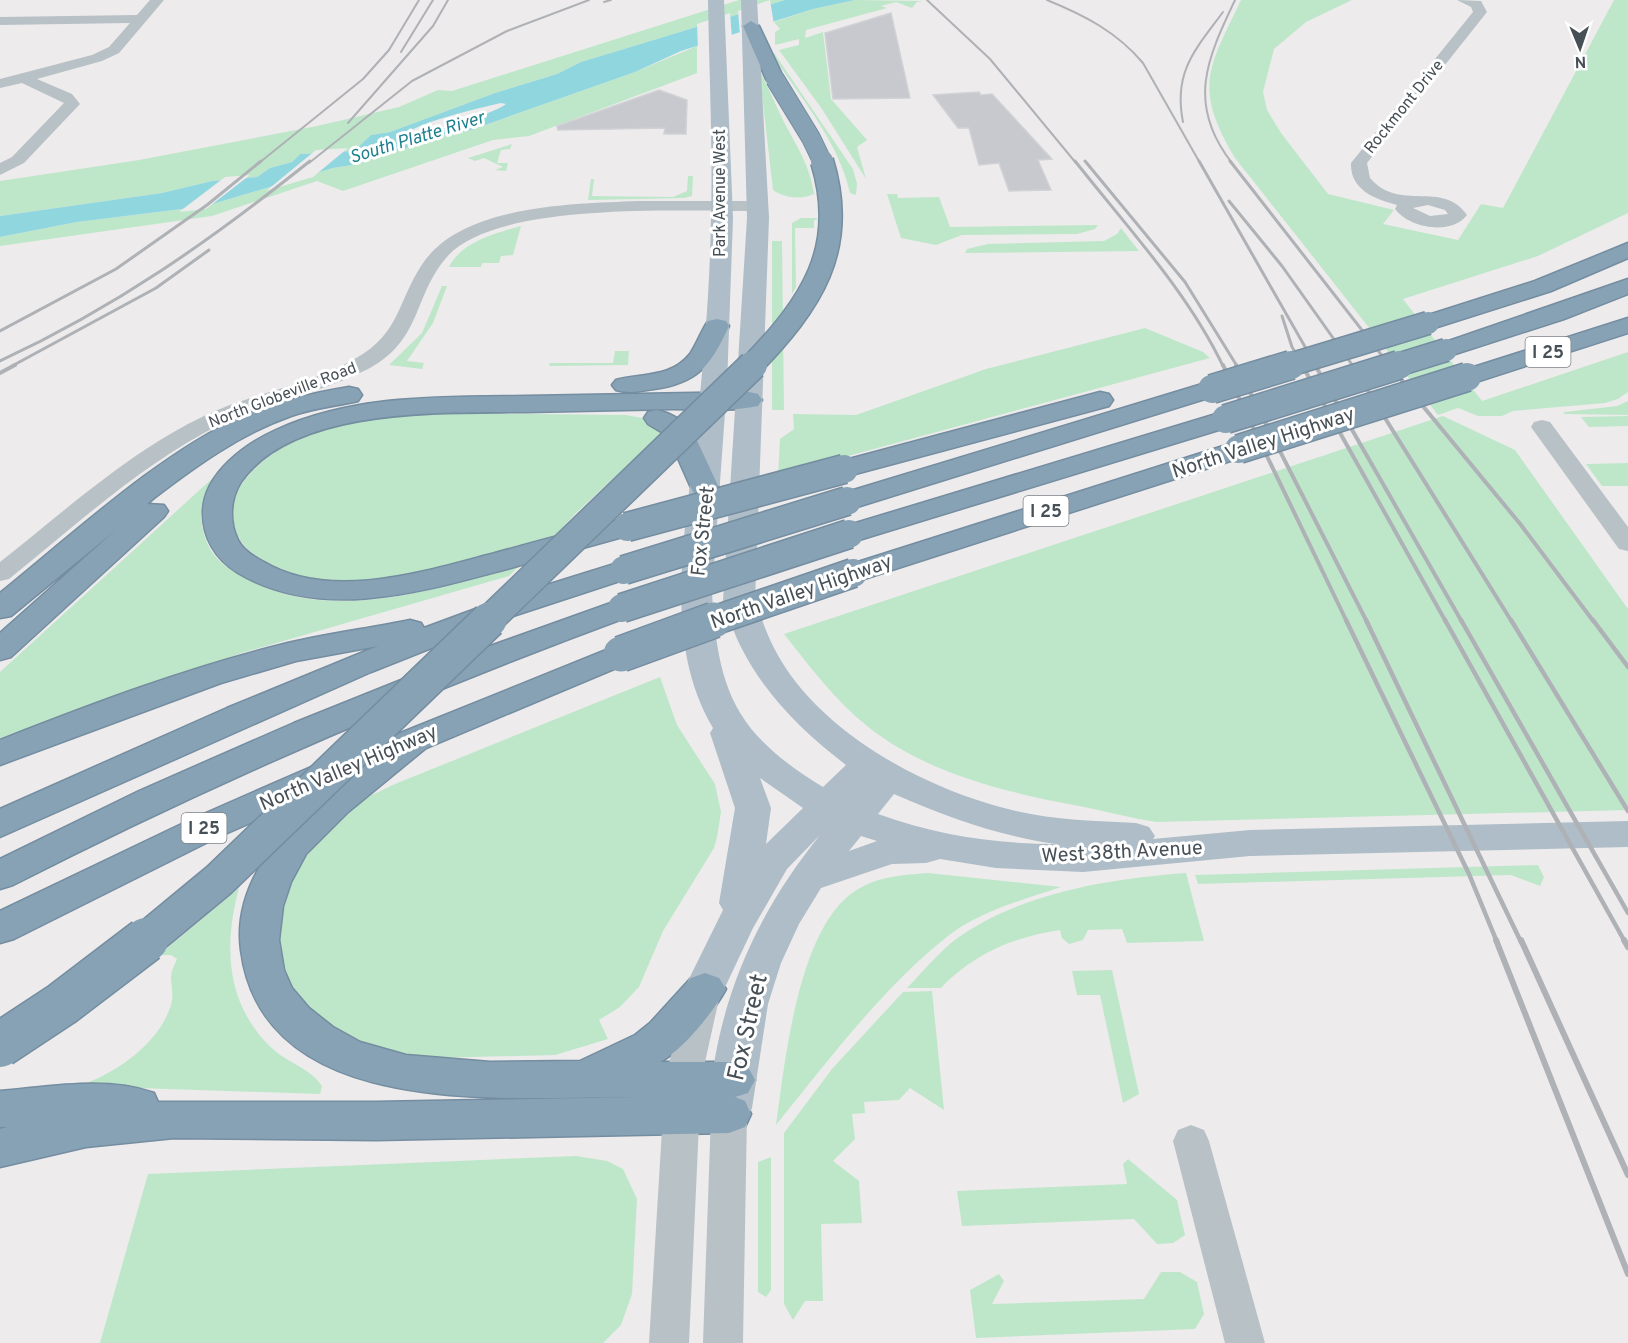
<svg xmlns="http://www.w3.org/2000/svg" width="1628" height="1343" viewBox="0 0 1628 1343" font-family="Overpass,sans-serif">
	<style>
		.green { fill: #bee7ca }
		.water { fill: #90d6df; fill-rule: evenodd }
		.pier { fill: #eeebec }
		.building { fill: #c7c9ce; stroke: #d0d2d6; stroke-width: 1.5 }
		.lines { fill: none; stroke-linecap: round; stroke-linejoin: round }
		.highway-casing { stroke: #748da0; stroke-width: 3 }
		.minor { fill: #b8c1c6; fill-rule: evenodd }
		.major { fill: #aebdc7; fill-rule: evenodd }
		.highway { fill: #88a2b5; fill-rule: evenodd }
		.rail-far4 { stroke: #aeb1b5; stroke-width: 2 }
		.rail-far3 { stroke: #aeb1b5; stroke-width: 3 }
		.rail-far2 { stroke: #aeb1b5; stroke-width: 4 }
		.rail-far1 { stroke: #aeb1b5; stroke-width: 4.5 }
		.rail { stroke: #aeb1b5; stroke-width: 6 }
		.highway-bridge-far4-casing { stroke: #748da0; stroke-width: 20; stroke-linecap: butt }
		.highway-bridge-far3-casing { stroke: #748da0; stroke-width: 25; stroke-linecap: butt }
		.highway-bridge-far2-casing { stroke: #748da0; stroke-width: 31; stroke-linecap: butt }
		.highway-bridge-far1-casing { stroke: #748da0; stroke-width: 38; stroke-linecap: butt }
		.highway-bridge-casing { stroke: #748da0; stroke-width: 47; stroke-linecap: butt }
		.highway-bridge-far4 { stroke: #88a2b5; stroke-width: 18 }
		.highway-bridge-far3 { stroke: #88a2b5; stroke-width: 22 }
		.highway-bridge-far2 { stroke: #88a2b5; stroke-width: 28 }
		.highway-bridge-far1 { stroke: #88a2b5; stroke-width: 35 }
		.highway-bridge { stroke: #88a2b5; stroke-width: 44 }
		.labels { text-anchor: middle; stroke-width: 6; stroke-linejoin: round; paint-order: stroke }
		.far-street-label { font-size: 16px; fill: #465056; stroke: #fff }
		.far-water-label { font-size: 18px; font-style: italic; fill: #1c7f8c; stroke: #fff }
		.shield { fill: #fff; stroke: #7e8489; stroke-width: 1.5 }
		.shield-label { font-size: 18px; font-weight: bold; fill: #465056 }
		.street-label { font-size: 20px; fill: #465056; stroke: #fff }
		.near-street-label { font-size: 24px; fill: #465056; stroke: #fff }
	</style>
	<rect width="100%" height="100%" fill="#eeebec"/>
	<g class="green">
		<polygon points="739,0 785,0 581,62 557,74 495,93 390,132 371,135 354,151 300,154 292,162 270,168 257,177 212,181 162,193 0,216 0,181 139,160 317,126 399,107 438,90 452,91"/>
		<polygon points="855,0 923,1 917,2 912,8 896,2 881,6 887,8 806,30 805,38 823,32 831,99 867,140 857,147 866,179 822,109 779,50 799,45 799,39 775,45 775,32 780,29 774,22 813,9"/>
		<path d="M1241 0H1352L1306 22 1274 49 1263 92 1267 110 1281 133 1328 194 1394 210 1383 224 1458 240 1481 204 1503 208 1614 0H1628V213L1538 256 1403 299 1482 401 1628 352V392L1618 399 1605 403 1513 411 1502 416H1478L1458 408 1438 415 1235 158C1193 87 1208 69 1241 0Z"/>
		<polygon points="697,46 697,73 529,136 493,140 343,191 317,181 212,216 0,246 0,237 77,222 206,206 333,168 358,164 448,134 468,131 635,72"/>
		<path d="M774 53 853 169 857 184 856 195 850 193C839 142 800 97 772 54Z"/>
		<path d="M759 69C768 87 776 106 785 124 798 148 810 166 814 194 801 200 784 198 773 190Z"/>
		<polygon points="512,144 510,149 501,150 497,163 508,163 506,171 495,170 503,167 484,158 475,161 468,158"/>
		<polygon points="688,176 693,176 692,196 684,198 588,200 591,179 594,179 592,196 673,197 687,191"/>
		<polygon points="887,194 897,194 898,198 939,197 950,227 1098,225 1095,229 1077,234 962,235 936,245 901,238"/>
		<polygon points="801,218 817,218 817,220 814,220 814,228 795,228 796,287 792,294 792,223"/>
		<path d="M521 226 513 255 501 256 499 263H482L481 267H449C461 242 496 233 521 226Z"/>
		<polygon points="1121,228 1139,251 965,253 967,249 988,244 1104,241 1117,234"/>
		<polygon points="772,241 782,241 784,410 772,410"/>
		<polygon points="442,286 447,286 433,323 407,361 424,363 422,369 389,365 422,333"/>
		<polygon points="1145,328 1203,352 1210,358 778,475 780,439 794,429 793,414 856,415 986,369"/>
		<polygon points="615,351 629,351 628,365 549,366 550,363 613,363"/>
		<polygon points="1628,401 1628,415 1563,414 1565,412 1617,406"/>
		<path d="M417 413 626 415 642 418 666 429C636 457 606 485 576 513 568 521 557 536 546 541 528 549 504 552 485 557 417 574 313 603 252 553 239 543 234 530 233 514 231 498 240 485 250 474 293 427 357 419 417 413Z"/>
		<path d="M1443 416 1515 450 1628 609V810L1156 822C1130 818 1105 811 1079 806 1005 792 927 774 867 726 834 699 810 667 784 634Z"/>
		<polygon points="1628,416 1628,426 1589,427 1581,417"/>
		<polygon points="1628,463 1628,486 1602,486 1586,464"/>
		<path d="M227 465C206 493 192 511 209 547 216 561 230 570 243 577 328 625 433 590 520 565L509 576 245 652 136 688 0 739V672Z"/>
		<polygon points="660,677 677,725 715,784 721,812 717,837 714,848 663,931 639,987 620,1007 599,1020 608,1039 555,1055 434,1058 378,1052 344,1039 301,1003 286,978 278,953 278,925 282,901 292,876 328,827 353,804 395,784"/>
		<polygon points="1538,865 1544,877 1540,886 1511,875 1198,884 1195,875"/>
		<path d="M928 873 1061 887C1023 900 980 911 948 936 884 986 827 1062 776 1125 785 1062 798 924 858 889 880 876 903 875 928 873Z"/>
		<path d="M1186 873 1204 941 1127 943 1122 929 1088 930 1083 940 1069 944 1062 938 1060 930C1014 937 973 954 941 988H907C923 972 940 950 959 937 1024 892 1109 879 1186 873Z"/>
		<path d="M239 888C223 947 226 1007 274 1050 290 1064 310 1068 322 1086L320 1094 78 1086C115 1074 159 1044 171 1005 174 994 171 986 171 977 171 971 175 964 177 959L171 955H159Z"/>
		<polygon points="1112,970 1139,1094 1123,1103 1100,995 1077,995 1072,971"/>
		<polygon points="932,991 944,1110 910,1088 899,1100 864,1102 865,1113 852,1114 855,1139 833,1161 859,1181 862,1223 821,1224 823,1301 805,1301 793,1320 784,1304 784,1133 832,1069 903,992"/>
		<polygon points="576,1156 607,1161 623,1169 637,1199 632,1294 621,1325 603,1343 100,1343 148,1174"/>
		<polygon points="771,1157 771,1290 766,1297 758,1292 758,1162"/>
		<polygon points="1128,1159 1177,1200 1185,1235 1173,1243 1157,1244 1134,1219 962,1226 957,1191 1127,1184 1123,1164"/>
		<polygon points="1161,1272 1180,1272 1197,1282 1204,1314 1195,1329 976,1338 970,1290 999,1274 1004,1281 992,1304 1144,1299"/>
	</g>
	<path class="water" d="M785 0H855L813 9 681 51 635 72 468 131 448 134 358 164 333 168 206 206 77 222 0 237V216L162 193 212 181 257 177 270 168 292 162 300 154 354 151 371 135 390 132 495 93 557 74 581 62ZM501 103 506 104C496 113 415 140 403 136 416 122 480 108 501 103Z"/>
	<g class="pier">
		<polygon points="770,0 774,25 740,36 738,11"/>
		<polygon points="730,13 732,38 698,49 697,24"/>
		<polygon points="348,148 313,177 266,191 316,150"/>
		<polygon points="250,175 206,209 179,212 225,177"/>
	</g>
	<g class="building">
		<polygon points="891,13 910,98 833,99 825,33"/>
		<polygon points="659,90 687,100 686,134 664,134 665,128 558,130 557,126"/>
		<polygon points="979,92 981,95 992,94 1052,159 1038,160 1051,190 1009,191 999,163 979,165 969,128 958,128 933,95"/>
	</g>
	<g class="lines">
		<defs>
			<g id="highway">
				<polygon points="751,21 759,26 784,79 781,83 769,83 766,79 743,26"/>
				<polygon points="1628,243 1628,258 1551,291 1428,330 1419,328 1416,323 1419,318 1535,281"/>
				<polygon points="1628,279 1628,294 1564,319 1446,357 1437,355 1434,350 1437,345"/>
				<polygon points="1628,318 1628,333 1476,382 1467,385 1458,382 1454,377 1458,372"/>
				<path d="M717 319 726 321 729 326C711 365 698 383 654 389 641 391 629 394 616 390L612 385 616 380C642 373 671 378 690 354 697 344 701 331 708 321Z"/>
				<polygon points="1212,381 1221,384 1225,389 1221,394 857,507 847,510 837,507 833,501 837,495"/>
				<path d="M349 387 358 389 362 395 358 401C336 406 313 408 291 416 240 434 196 466 154 498L147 504 164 505 168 511 164 517 11 657 0 660V633L117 529 11 616 0 618V593C72 535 160 453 243 416 277 401 313 393 349 387Z"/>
				<path d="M749 392 758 394 762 400 758 406C732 412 700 409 673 409 624 410 575 411 526 412 445 413 294 406 241 482 230 499 229 522 238 540 243 550 254 557 264 562 331 602 426 571 495 553 539 541 583 529 627 518L637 521 642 527 637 533C594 545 550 557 507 569 421 592 321 622 238 573 215 559 202 537 203 510 205 473 245 444 276 430 355 394 443 397 527 396 601 395 675 393 749 392Z"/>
				<polygon points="1100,392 1109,394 1113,400 1109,406 844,477 834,475 830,469 834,463"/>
				<path d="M657 410C670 413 686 421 693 432L720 490 716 496 706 499 696 496 692 490 668 436 648 424 644 418 648 412Z"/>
				<polygon points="1226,411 1235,413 1239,419 1235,425 859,540 849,543 839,540 834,534 839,528"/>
				<polygon points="1239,441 1249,443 1253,449 1249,455 864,579 853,582 842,579 838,573 842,567"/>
				<path d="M624 561 635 564 639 570 635 576 510 617 371 672 0 837V809L227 708 378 646 296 661 221 683 0 765V740C92 704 184 669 280 645 323 634 367 629 410 620L421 623 424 628 505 598Z"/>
				<path d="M622 599 633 601 638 608 633 615C421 693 215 782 13 885L0 889V859L139 791 294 723 451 660Z"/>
				<path d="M621 644 633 647 637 654 633 661 426 748 348 812 306 854 291 882 283 906 279 940 284 970 292 988 309 1008 333 1027 360 1042 406 1055 490 1062 580 1061 635 1035 650 1023 691 978 705 973 719 978 726 989C714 1011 683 1050 660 1062H733L748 1067 755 1080 748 1093 735 1097 745 1101 751 1114 745 1127 729 1133 376 1140 174 1138 86 1147 0 1167V1129L7 1127H0V1091C49 1087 106 1076 154 1093L158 1102H376L636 1097C512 1096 263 1124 241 950 232 883 284 826 332 787L216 838 14 939 0 943V911L190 820 311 767 324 764 337 767 342 776 339 781 379 750 383 740Z"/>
			</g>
		</defs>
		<use href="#highway" class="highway-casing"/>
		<g class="minor">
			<polygon points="150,0 164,0 119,53 102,61 37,79 72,94 80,104 24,163 0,175 0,163 12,157 64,103 22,83 0,88 0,79 92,55 109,47 130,23 0,25 0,17 137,15"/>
			<path d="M1457 0 1481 1 1487 12 1367 163 1370 178C1400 213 1442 179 1467 215 1451 236 1409 228 1395 209L1397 205C1375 199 1350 190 1351 163L1473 12 1471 7ZM1428 205 1445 210 1448 214 1430 216 1413 208Z"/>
			<path d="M638 201H758L767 206 758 211C685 212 494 200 446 258 413 297 422 339 370 368 323 393 269 401 221 424 143 463 76 525 9 579L0 581V562C66 510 130 451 206 415 255 392 312 385 358 357 399 333 398 302 421 266 460 204 573 204 638 201Z"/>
			<polygon points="1542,420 1550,422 1628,527 1628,551 1619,549 1531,427 1534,422"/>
			<polygon points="702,986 714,990 719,999 701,1080 689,1343 649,1343 665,1080 685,999 690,990"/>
			<polygon points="729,1099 742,1103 747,1114 743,1343 703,1343 711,1114 716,1103"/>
			<polygon points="1191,1125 1204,1130 1209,1141 1265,1343 1225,1343 1173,1141 1178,1130"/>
		</g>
		<path class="major" d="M708 0H724L733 218 727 385 712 593C718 693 736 734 823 787L846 765C804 733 766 696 742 649 734 634 729 617 723 601L747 218 741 0H757L769 218 755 601C761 616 766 633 774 648 815 729 919 786 1004 808 1047 820 1092 821 1136 823L1149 827 1155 836 1153 839 1250 830 1628 821V847L1250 856 1083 872 996 868 940 859 926 863 892 864 821 888 799 924 781 963 768 1004 752 1108 746 1121 730 1126 714 1121C705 1101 711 1080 715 1058 730 974 766 902 820 835L787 869 753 928 719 1000 705 1005 691 1000 684 989 723 910 719 903 735 808 710 733 713 728C660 639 687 523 697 426 704 357 710 287 711 218 713 145 709 72 708 0ZM760 778 803 808 766 844 771 808ZM894 794C946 817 999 836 1056 844 996 844 935 835 878 814ZM861 836 877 841 849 851Z"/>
		<use href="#highway" class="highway"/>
		<g class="rail-far4">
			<polyline points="927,0 990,59 1076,163"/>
			<path d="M1047 0C1084 15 1117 32 1143 63L1200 163"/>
			<polyline points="604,2 611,0"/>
			<polyline points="401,52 433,0"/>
			<path d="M1183 122C1173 72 1195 50 1223 12"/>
			<polyline points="348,123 433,26 448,0"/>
			<polyline points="1085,161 1087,163"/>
			<polyline points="259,163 363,79 389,50 419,0"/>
			<polyline points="309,163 412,81 507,31 589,0"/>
			<path d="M1232 163C1186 104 1207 59 1235 0"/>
		</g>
		<g class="rail-far3">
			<path d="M1075 161C1127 227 1187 291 1223 366"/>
			<polyline points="1085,161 1185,282 1237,366"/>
			<polyline points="1199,161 1316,366"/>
			<polyline points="1230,161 1390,366"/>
			<polyline points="1229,201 1282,266 1353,366"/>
			<polyline points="1282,316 1292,347 1303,366"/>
			<polyline points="0,331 116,269 207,205 261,161"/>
			<path d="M0 361C116 307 210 241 310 161"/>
			<polyline points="12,366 156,288 209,250"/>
		</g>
		<g class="rail-far2">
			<polyline points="1223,365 1347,622"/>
			<polyline points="1236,365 1367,622"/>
			<polyline points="1302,365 1446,622"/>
			<polyline points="1315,365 1462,622"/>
			<polyline points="1352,365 1512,622"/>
			<polyline points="1389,365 1521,525 1594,622"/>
			<polyline points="0,373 15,365"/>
		</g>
		<g class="rail-far1">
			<polyline points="1346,620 1469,874 1497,942"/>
			<polyline points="1366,620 1521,942"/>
			<polyline points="1445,620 1625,942"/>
			<polyline points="1461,620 1628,913"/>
			<polyline points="1511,620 1628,811"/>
			<polyline points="1593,620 1628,667"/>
		</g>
		<g class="rail">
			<polyline points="1496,940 1628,1274"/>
			<polyline points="1521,940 1628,1175"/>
			<polyline points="1624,940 1628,947"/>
		</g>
		<defs>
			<polyline id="highway-bridge-far4" points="775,79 811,138 823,163"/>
			<g id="highway-bridge-far3">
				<path d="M751 366C811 304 849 249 822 161"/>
				<polyline points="1286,366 1428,323"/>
				<polyline points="1394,366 1446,350"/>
			</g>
			<g id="highway-bridge-far2">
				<polyline points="1212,389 1291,365"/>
				<polyline points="1226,419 1399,365"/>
				<polyline points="1239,449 1467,377"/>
				<polyline points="627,527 844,469"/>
				<polyline points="624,570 847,501"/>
				<polyline points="622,608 849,534"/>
				<polyline points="487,622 753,365"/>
				<polyline points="710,622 853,573"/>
			</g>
			<g id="highway-bridge-far1">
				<polyline points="621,654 714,620"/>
				<polyline points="144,942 219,880 489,620"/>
			</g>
			<polyline id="highway-bridge" points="0,1045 62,1004 146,940"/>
		</defs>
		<use href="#highway-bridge-far4" class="highway-bridge-far4-casing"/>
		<use href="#highway-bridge-far3" class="highway-bridge-far3-casing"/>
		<use href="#highway-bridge-far2" class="highway-bridge-far2-casing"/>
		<use href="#highway-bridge-far1" class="highway-bridge-far1-casing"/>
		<use href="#highway-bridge" class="highway-bridge-casing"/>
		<use href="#highway-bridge-far4" class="highway-bridge-far4"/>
		<use href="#highway-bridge-far3" class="highway-bridge-far3"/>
		<use href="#highway-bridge-far2" class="highway-bridge-far2"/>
		<use href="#highway-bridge-far1" class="highway-bridge-far1"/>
		<use href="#highway-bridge" class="highway-bridge"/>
	</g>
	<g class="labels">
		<g class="far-street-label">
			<text transform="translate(1403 106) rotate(-51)" y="6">Rockmont Drive</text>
			<text transform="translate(719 193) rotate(-90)" y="6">Park Avenue West</text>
			<text transform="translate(282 394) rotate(-21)" y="6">North Globeville Road</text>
		</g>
		<g class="far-water-label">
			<text transform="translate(417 137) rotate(-17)" y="6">South Platte River</text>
		</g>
		<g class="shield">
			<rect x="1525.5" y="337" width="45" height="30" rx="4.5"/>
			<rect x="1023.5" y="496" width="45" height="30" rx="4.5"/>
			<rect x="181.5" y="813" width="45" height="30" rx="4.5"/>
		</g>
		<g class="shield-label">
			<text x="1548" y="358">I 25</text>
			<text x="1046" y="517">I 25</text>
			<text x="204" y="834">I 25</text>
		</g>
		<g class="street-label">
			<text transform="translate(1263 442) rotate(-18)" y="7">North Valley Highway</text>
			<text transform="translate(702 531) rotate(-84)" y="7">Fox Street</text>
			<text transform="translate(801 591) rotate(-19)" y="7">North Valley Highway</text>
			<text transform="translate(348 767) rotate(-23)" y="7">North Valley Highway</text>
			<text transform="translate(1122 851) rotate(-3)" y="7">West 38th Avenue</text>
		</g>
		<g class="near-street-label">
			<text transform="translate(747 1027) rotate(-77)" y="8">Fox Street</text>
		</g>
	</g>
	<g transform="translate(1580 48) rotate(178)" stroke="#ffffff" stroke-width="4.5" paint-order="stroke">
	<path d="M0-4.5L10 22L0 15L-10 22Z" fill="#465056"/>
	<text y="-9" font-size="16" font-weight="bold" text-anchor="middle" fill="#465056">N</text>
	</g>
</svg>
